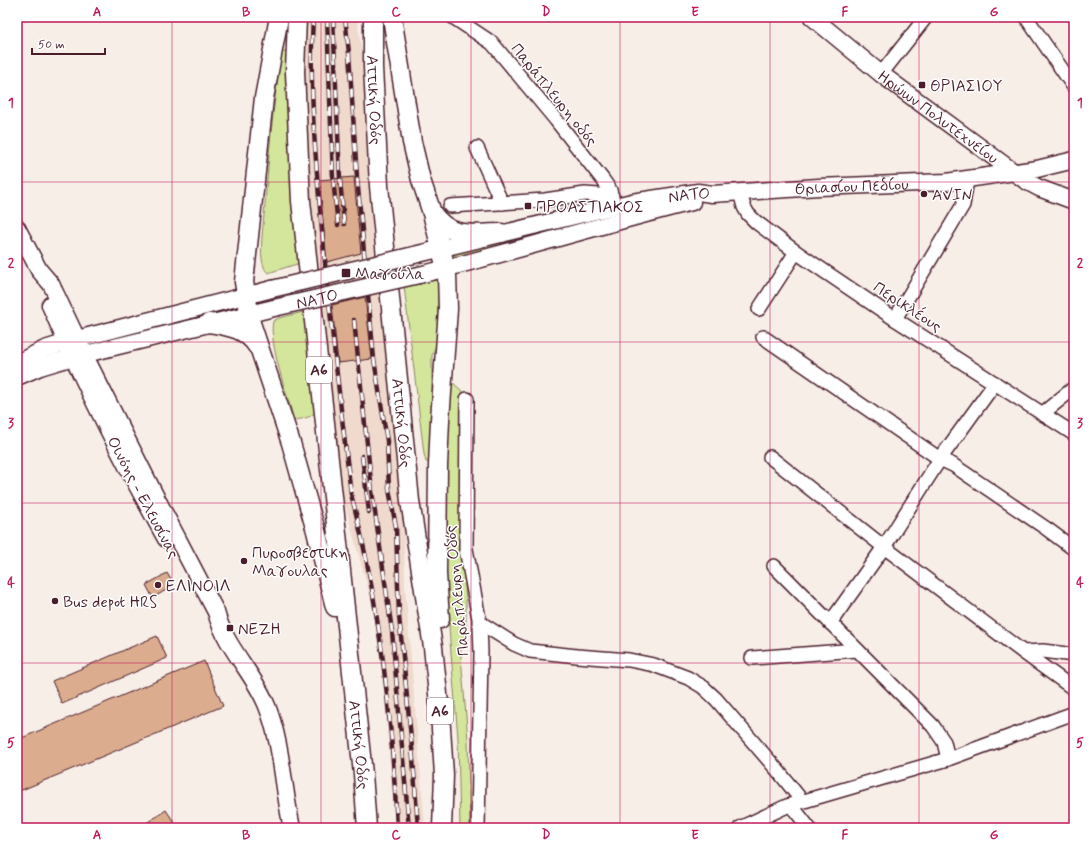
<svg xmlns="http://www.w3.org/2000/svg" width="1091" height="845" viewBox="0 0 1091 845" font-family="Mynerve,sans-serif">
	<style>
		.built { fill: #efdacd }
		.green { fill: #d3e69b; stroke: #8e8263 }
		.building { fill: #dbac8d; stroke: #4a1f2b }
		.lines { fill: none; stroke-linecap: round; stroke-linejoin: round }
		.minor-casing { stroke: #4a1f2b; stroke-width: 16 }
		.major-casing { stroke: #4a1f2b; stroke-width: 19 }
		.highway-casing { stroke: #4a1f2b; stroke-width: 21 }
		.minor { stroke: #fff; stroke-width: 13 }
		.major { stroke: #fff; stroke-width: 16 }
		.highway { stroke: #fff; stroke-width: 18 }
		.rail-casing { stroke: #4a1f2b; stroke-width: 4.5 }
		.rail { stroke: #fff; stroke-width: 3; stroke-dasharray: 9; stroke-linecap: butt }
		.major-bridge-casing { stroke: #4a1f2b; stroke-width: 19; stroke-linecap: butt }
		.major-bridge { stroke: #fff; stroke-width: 16 }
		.grid { fill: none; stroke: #c2185b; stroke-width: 1; stroke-opacity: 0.55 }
		.poi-dot { fill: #4a1f2b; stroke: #fff; stroke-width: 1.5 }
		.labels { text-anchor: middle; stroke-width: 3; stroke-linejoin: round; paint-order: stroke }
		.shield { fill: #fff; stroke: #80626b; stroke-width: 1 }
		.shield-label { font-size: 15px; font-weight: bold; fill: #4a1f2b }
		.poi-label { font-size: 16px; fill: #4a1f2b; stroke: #fff; text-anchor: start }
		.street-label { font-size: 16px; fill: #4a1f2b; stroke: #fff }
		.neatline { fill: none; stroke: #c2185b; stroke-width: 1.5 }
		.grid-label { font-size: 13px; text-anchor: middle; font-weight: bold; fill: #c2185b }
	</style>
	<rect width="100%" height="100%" fill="#f8eee8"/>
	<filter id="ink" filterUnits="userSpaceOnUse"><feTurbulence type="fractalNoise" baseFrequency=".025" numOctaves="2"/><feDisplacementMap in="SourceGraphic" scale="8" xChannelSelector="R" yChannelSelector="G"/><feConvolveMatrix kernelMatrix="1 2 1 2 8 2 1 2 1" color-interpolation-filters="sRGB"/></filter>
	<g filter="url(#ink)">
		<polygon class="built" points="305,17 357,17 362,53 368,176 374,249 404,524 405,586 425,828 395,828 384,689 375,614 342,495 324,365 313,266 300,55"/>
		<g class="green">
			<path d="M282 52H288L300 263 268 273C264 270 263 264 262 259 260 245 264 219 265 204 269 153 273 102 282 52Z"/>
			<polygon points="622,209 623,215 456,259 454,253"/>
			<polygon points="436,279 438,281 438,341 432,355 432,386 431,462 426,462 424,454 404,286"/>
			<path d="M303 312 316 409C313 418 305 418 296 420H294C288 396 268 343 273 321L279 318Z"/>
			<polygon points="452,382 462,391 464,400 460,525 466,599 466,643 460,644 468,740 470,828 460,828 458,738 450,641 447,593 446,541 446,451 451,383"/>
		</g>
		<g class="building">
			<polygon points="354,177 361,253 327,262 319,180"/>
			<polygon points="365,297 372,359 338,363 332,305"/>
			<polygon points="167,573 174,585 153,598 146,585"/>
			<polygon points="157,636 167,658 62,704 52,681"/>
			<polygon points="204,661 223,706 17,792 17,740"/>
			<polygon points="166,810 178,828 139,828"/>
		</g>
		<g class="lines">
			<defs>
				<g id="minor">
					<polyline points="453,17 492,43 556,120 603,180 610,190 613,207"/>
					<polyline points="1026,17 1074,87"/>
					<polyline points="881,74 926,17"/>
					<polyline points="477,148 502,203"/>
					<polyline points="740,192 744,207 748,214 756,222 796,252 895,319 1074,434"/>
					<polyline points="450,206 545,200 585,194 612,196"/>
					<polyline points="759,309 796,252"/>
					<polyline points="895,319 963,205 967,180"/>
					<polyline points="763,337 940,459 953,465 1047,529 1074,549"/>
					<polyline points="467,399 466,549 480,624 481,652 478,828"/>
					<polyline points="1042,414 1074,388"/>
					<polyline points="770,457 884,547 1023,652 1074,689"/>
					<polyline points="774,566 933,726 944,742 948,759"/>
					<polyline points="479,622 514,644 530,651 577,656 629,660 654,665 688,678 703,687 716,699 779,772 802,801"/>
					<polyline points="830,623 884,547 940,459 995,383"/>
					<polyline points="1023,652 1043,651 1074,655"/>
					<polyline points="752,658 857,650"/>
					<polyline points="791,805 809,828"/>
					<polyline points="740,828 787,806 948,759 1074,713"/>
				</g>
				<g id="major">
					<path id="s1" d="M812 17 881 74 1026 181 1039 188 1074 201"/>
					<path d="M17 228 39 270 51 284 88 362 157 499 216 612C225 647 254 673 267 706 282 744 283 788 292 828"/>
					<path id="s2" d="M414 255 632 202 698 192 712 194 819 187 946 182 1037 169 1074 160"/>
					<path d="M419 275C510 253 600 225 692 202"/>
					<path d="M50 305C84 385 124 463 166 539"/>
					<polyline points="17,363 45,349 77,339 272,289"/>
					<polyline points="17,377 40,367 73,357 274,308"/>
				</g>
				<g id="highway">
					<polyline points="279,17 264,98 244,282 251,323 291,443 316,531 335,607"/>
					<path id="s3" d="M297 17 295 72 301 201 363 774 367 828"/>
					<path id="s4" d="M373 17V67L379 186 410 501 433 647 440 713 444 775 442 828"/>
					<polyline points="392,17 412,142 421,180 432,213 447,273 448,309 440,420 438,466 437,574 440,619"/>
					<path d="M432 213C452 240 472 233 502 233"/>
					<path d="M209 323C229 326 246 329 257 346"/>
				</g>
			</defs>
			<use href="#minor" class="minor-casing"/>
			<use href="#major" class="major-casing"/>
			<use href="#highway" class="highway-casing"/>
			<use href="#minor" class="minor"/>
			<use href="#major" class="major"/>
			<use href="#highway" class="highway"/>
			<defs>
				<g id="rail">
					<path d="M313 17C309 85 315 152 321 220 329 311 340 402 351 494 380 602 392 716 397 828"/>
					<polyline points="327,17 333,179 338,225"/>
					<polyline points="333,17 340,179 344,224"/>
					<polyline points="345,17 349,53 357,177 374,359 387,441 389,489 396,527 399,616 413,758 418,828"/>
					<polyline points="354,320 372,491 392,631 409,828"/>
					<polyline points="362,456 369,512"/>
				</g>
			</defs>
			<use href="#rail" class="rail-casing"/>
			<use href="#rail" class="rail"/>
			<defs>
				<g id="major-bridge">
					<polyline points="272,289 414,255"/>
					<path id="s5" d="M274 308 419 275"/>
				</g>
			</defs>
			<use href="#major-bridge" class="major-bridge-casing"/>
			<use href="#major-bridge" class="major-bridge"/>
		</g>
	</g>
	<path class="grid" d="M172 17V828M321 17V828M471 17V828M620 17V828M770 17V828M919 17V828M17 182H1074M17 342H1074M17 503H1074M17 663H1074"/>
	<g class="poi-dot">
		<rect x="918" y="81" width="8" height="8" rx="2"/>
		<circle cx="924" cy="194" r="4"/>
		<rect x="524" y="202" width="8" height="8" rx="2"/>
		<rect x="341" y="268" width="10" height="10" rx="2"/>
		<circle cx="244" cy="561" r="4"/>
		<circle cx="158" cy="585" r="4"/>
		<circle cx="55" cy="601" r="4"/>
		<rect x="226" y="624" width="8" height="8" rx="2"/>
	</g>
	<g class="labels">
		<g class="shield">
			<rect x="306" y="357" width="26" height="26" rx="3"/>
			<rect x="427" y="698" width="26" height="26" rx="3"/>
		</g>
		<g class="shield-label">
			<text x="319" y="375">Α6</text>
			<text x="440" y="716">Α6</text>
		</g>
		<g class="poi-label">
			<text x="930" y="91">ΘΡΙΑΣΙΟΥ</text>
			<text x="932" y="200">AVIN</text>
			<text x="536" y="212">ΠΡΟΑΣΤΙΑΚΟΣ</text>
			<text x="355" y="279">Μαγούλα</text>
			<text x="252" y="558">Πυροσβεστικη<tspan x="252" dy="18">Μαγουλας</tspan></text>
			<text x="166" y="591">ΕΛΙΝΟΙΛ</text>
			<text x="63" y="607">Bus depot HRS</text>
			<text x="238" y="634">ΝΕΖΗ</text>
		</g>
		<g class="street-label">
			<text transform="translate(555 94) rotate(51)" y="6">Παράπλευρη οδός</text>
			<text dy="6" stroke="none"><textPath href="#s4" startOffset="83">Αττική Οδός</textPath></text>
			<text dy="6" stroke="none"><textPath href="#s1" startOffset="161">Ηρώων Πολυτεχνείου</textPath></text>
			<text dy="6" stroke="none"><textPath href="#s2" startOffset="445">Θριασίου Πεδίου</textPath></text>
			<text dy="6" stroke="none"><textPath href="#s2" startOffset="282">ΝΑΤΟ</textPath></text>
			<text dy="6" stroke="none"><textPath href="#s5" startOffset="44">ΝΑΤΟ</textPath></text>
			<text transform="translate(908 306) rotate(33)" y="6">Περικλέους</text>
			<text dy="6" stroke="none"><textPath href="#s4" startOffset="407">Αττική Οδός</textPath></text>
			<text transform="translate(144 497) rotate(62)" y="6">Οινόης - Ελευσίνας</text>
			<text transform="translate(456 591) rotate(-96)" y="6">Παράπλευρη Οδός</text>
			<text dy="6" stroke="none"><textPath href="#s3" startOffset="731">Αττική Οδός</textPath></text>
		</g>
	</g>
	<rect width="1091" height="845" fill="none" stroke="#fff" stroke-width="44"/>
	<path d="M32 48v6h73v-6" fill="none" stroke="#4a1f2b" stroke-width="2"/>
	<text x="38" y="48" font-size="12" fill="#4a1f2b" stroke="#ffffff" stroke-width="3" paint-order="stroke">50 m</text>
	<rect x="22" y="22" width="1047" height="801" class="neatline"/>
	<g class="grid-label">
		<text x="97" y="16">A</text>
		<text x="246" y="16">B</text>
		<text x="396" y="16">C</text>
		<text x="546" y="16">D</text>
		<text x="695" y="16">E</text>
		<text x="845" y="16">F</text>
		<text x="994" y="16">G</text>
		<text x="11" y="107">1</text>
		<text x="1080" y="107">1</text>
		<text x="11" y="267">2</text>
		<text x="1080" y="267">2</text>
		<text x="11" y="427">3</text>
		<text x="1080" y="427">3</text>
		<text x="11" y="587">4</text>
		<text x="1080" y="587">4</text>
		<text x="11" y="747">5</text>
		<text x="1080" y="747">5</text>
		<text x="97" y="839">A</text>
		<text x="246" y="839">B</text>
		<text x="396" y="839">C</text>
		<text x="546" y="839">D</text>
		<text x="695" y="839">E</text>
		<text x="845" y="839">F</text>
		<text x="994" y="839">G</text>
	</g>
</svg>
